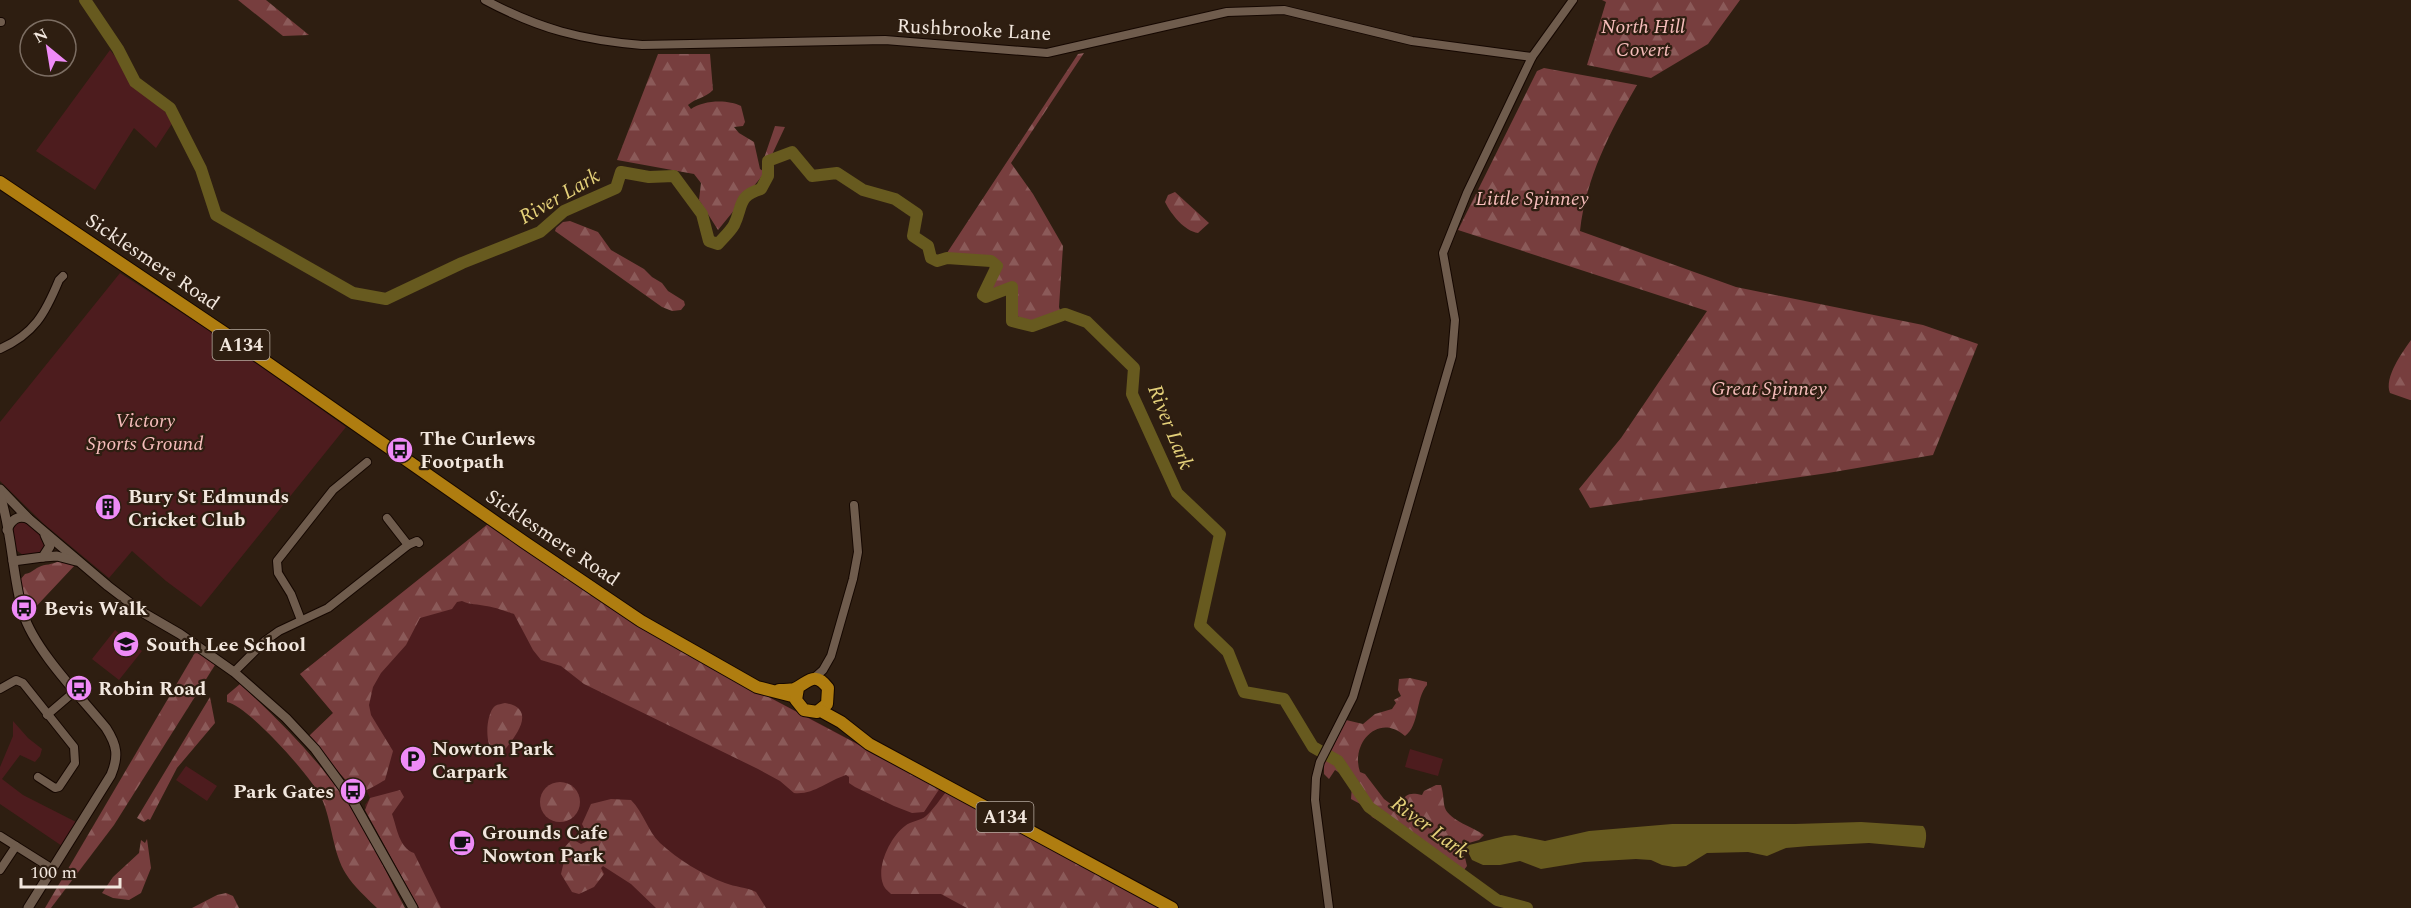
<svg xmlns="http://www.w3.org/2000/svg" width="2411" height="908" viewBox="0 0 2411 908" font-family="Spectral,serif">
	<style>
		.green { fill: #4d1c1e }
		.forest { fill: url(#forest-firs) }
		.water { fill: #675a1f }
		.lines { fill: none; stroke-linecap: round; stroke-linejoin: round }
		.river { stroke: #675a1f; stroke-width: 12 }
		.minor-casing { stroke: #150700; stroke-width: 10 }
		.tertiary-casing { stroke: #150700; stroke-width: 11 }
		.trunk-casing { stroke: #150700; stroke-width: 14 }
		.minor { stroke: #6f5c4d; stroke-width: 8 }
		.tertiary { stroke: #6f5c4d; stroke-width: 9 }
		.trunk { stroke: #af7d10; stroke-width: 12 }
		.labels { text-anchor: middle; stroke-width: 4.5; stroke-linejoin: round; paint-order: stroke }
		.shield { fill: #2e1e11; stroke: #b7aba0; stroke-width: 1.5 }
		.shield-label { font-size: 18px; font-weight: bold; fill: #f2e7de }
		.park-label { font-size: 20px; font-style: italic; fill: #f6bdbb; stroke: #2e1e11 }
		.street-label { font-size: 20px; fill: #f2e7de; stroke: #2e1e11 }
		.poi-label { font-size: 20px; font-weight: bold; fill: #f2e7de; stroke: #2e1e11; text-anchor: start }
		.water-label { font-size: 21px; font-style: italic; fill: #e4d079; stroke: #2e1e11 }
	</style>
	<defs>
		<pattern id="forest-firs" width="22" height="20" patternUnits="userSpaceOnUse" patternTransform="scale(1.5)"><rect width="22" height="20" fill="#773e3e"/><path d="M5 1l3.5 6h-7zM16 11l3.5 6h-7z" fill="#8b5a59"/></pattern>
	</defs>
	<rect width="100%" height="100%" fill="#2e1e11"/>
	<g class="green">
		<path d="M110 50C129 76 154 96 173 122L156 148 134 128 95 190 36 151Z"/>
		<polygon points="120,273 230,344 346,427 201,607 166,581 132,551 109,578 44,524 0,481 0,422"/>
		<path d="M20 521C30 523 43 535 46 545L41 553 23 555 16 550C14 538 8 528 20 521Z"/>
		<path d="M488 524 748 686 1170 908H419L367 813 365 805 370 798 366 790C349 793 321 748 309 736L333 713 300 674Z"/>
		<polygon points="115,630 142,651 119,680 92,659"/>
		<polygon points="13,721 28,738 42,749 40,756 35,762 20,755 2,779 23,795 80,824 65,848 0,804 0,767 13,736"/>
		<polygon points="1410,749 1443,759 1438,776 1405,767"/>
		<polygon points="186,766 217,786 207,801 176,780"/>
	</g>
	<g class="forest">
		<polygon points="238,0 266,0 309,35 283,36"/>
		<polygon points="1602,0 1740,0 1708,44 1651,78 1587,65 1606,2"/>
		<path d="M1084 53 1011 163 1033 194 1063 246 1059 307 1061 315 1047 321 1022 324C1014 315 1020 302 1016 291L1008 287 995 293 987 291 999 269 1000 264 996 259 966 256 952 261 943 259 1078 54Z"/>
		<path d="M658 54H710L713 90C705 98 696 98 688 105L691 109C703 100 728 99 741 106L745 122 743 126 734 127 739 133 754 142 760 169 763 171 766 166 762 164 775 126 785 127 762 176 718 230 699 200 701 183 694 174 617 160Z"/>
		<path d="M1544 68 1637 85C1610 132 1586 177 1580 231L1736 287 1923 325 1978 344 1933 455 1828 473 1590 508 1579 489 1621 438 1707 311 1458 230 1537 71Z"/>
		<path d="M1175 192 1209 223 1198 233C1184 231 1171 214 1165 202L1168 195Z"/>
		<polygon points="570,221 598,232 611,250 644,269 652,277 662,283 668,291 684,301 685,305 681,310 672,311 662,307 555,231 556,228 563,222"/>
		<path d="M2411 340V400H2410L2390 393C2384 377 2402 353 2411 340Z"/>
		<path d="M488 524 748 686 940 788 924 812 912 813 894 806 855 787 849 783V777L846 775C827 781 814 795 794 793L780 781 758 769 584 684 561 666 541 660 533 650 514 614C508 612 491 606 486 606 478 604 470 605 462 601L457 602 452 609 420 618 406 645 381 673 373 687 369 705 371 715 393 751 385 780C379 783 367 792 360 791 348 788 319 746 309 736L333 713 300 674Z"/>
		<path d="M59 561 76 564 30 613 24 603 20 580 25 574C31 573 33 570 39 567 45 564 52 565 59 561Z"/>
		<polygon points="196,651 215,665 114,825 51,908 45,908"/>
		<path d="M1410 678 1427 682V685C1415 699 1420 725 1405 736 1379 712 1350 743 1360 772L1365 774 1384 799 1392 805 1399 803C1407 795 1408 792 1422 795L1424 791 1436 785H1441C1444 795 1443 802 1445 808 1449 820 1475 828 1484 835L1479 840 1462 845 1467 866 1464 870 1372 817 1366 807 1351 799 1352 785 1346 777 1335 770 1329 779 1324 774V761L1331 751 1346 720 1363 724 1375 714 1392 709 1396 703 1394 700 1401 696 1398 690 1399 679Z"/>
		<path d="M240 684C280 721 317 758 348 803 370 835 386 873 405 908H377C366 897 354 887 346 874 333 854 332 822 322 799 313 778 247 705 227 702V695Z"/>
		<polygon points="210,697 215,723 177,768 150,820 148,819 144,822 137,818"/>
		<path d="M505 703C539 709 514 738 503 752H494C484 745 486 713 495 706 498 704 502 704 505 703Z"/>
		<circle cx="560" cy="802" r="20"/>
		<path d="M400 790 404 797 392 814C397 828 399 848 414 853L441 908H419L365 810 370 798Z"/>
		<path d="M947 791 1170 908H967L941 894H891C888 891 884 888 883 884 876 866 891 836 905 826 911 821 920 821 926 816 934 809 940 799 947 791Z"/>
		<path d="M611 799 631 800C644 813 647 830 660 843 679 860 701 874 725 883 735 887 746 887 756 892L766 908H656L631 884 603 866 601 868 604 874 594 887 579 894 572 892 561 874 565 857 564 848 572 839 581 844 590 840 582 824 591 804Z"/>
		<polygon points="147,839 151,868 141,893 129,900 113,898 102,893 113,877 139,853 141,840 145,843"/>
		<polygon points="226,893 233,896 239,908 192,908 217,895"/>
	</g>
	<path class="water" d="M1861 822 1923 826C1928 831 1926 842 1924 848L1869 843 1809 846 1786 848 1767 856 1748 852 1707 853 1686 866 1674 867 1662 865 1651 860 1636 859 1584 862 1541 869 1520 861 1500 865H1483L1472 860 1465 846 1505 836 1515 835 1545 841 1589 831 1672 824H1795Z"/>
	<g class="lines">
		<path class="river" d="M85 0 118 49 135 82 170 108 201 169 216 215 353 293 386 299 462 263 540 232 564 211 616 188 621 172 649 177 674 176 702 214 709 241 718 244C723 238 730 232 734 225 743 207 737 196 761 189L768 176V161L792 152 812 176 837 173 863 190 895 199 917 214 913 236 928 246 931 258 937 261 947 258 991 261 997 266 983 295 986 297 1012 287V321L1032 326 1065 314 1087 322 1134 368 1132 394 1177 493 1220 534 1200 625 1228 652 1244 692 1284 699 1313 747 1338 761 1369 807 1497 900 1527 908"/>
		<defs>
			<g id="minor">
				<path d="M485 0C539 29 582 40 642 45L885 40 1047 53 1227 12 1284 10 1412 41 1532 57"/>
				<polyline points="0,22 1,22"/>
				<path d="M0 349C34 334 45 314 59 280L63 276"/>
				<polyline points="387,518 408,545"/>
				<polyline points="301,620 291,594 278,573 277,561 333,490 367,462"/>
				<polyline points="234,672 265,641 279,631 328,608 408,545 417,541 419,543"/>
				<polyline points="813,679 823,670 831,656 853,579 858,552 854,505"/>
				<polyline points="0,689 16,680 23,683 74,747 75,763 59,787 55,788 38,777"/>
				<polyline points="47,715 75,691"/>
				<polyline points="0,836 51,868"/>
				<polyline points="0,870 16,846"/>
				<polyline points="1329,908 1315,800 1316,778 1320,762 1353,697 1452,356 1455,320 1443,253 1467,193 1532,57 1573,0"/>
			</g>
			<g id="tertiary">
				<polyline points="0,489 29,519 108,586 142,612 180,634 234,672 286,718 315,749 353,801 413,908"/>
				<path d="M0 495C12 531 12 575 23 613 35 651 80 696 106 728 117 745 119 756 111 775L28 908"/>
				<path d="M7 530C11 520 18 514 29 519"/>
				<polyline points="43,557 57,556 76,561"/>
				<polyline points="13,561 43,557 50,546 45,535"/>
			</g>
			<g id="trunk">
				<polyline points="0,182 229,336 524,542 641,621 757,687 796,697"/>
				<path d="M779 690C785 690 790 690 794 689 807 684 814 669 828 688L827 704 817 712 804 710 796 700 798 688"/>
				<polyline points="821,711 841,722 869,744 1172,908"/>
			</g>
		</defs>
		<use href="#minor" class="minor-casing"/>
		<use href="#tertiary" class="tertiary-casing"/>
		<use href="#trunk" class="trunk-casing"/>
		<use href="#minor" class="minor"/>
		<use href="#tertiary" class="tertiary"/>
		<use href="#trunk" class="trunk"/>
	</g>
	<defs>
		<symbol id="bus-disc" viewBox="-11 -11 22 22"><circle r="9.5" fill="#ef8bf7" stroke="#2e1e11"/><path d="M-5-6H5V4H4V6H2V4H-2V6H-4V4H-5ZM-3.5-4V0h7V-4ZM-3.5 1.2v1.5H-2V1.2ZM2 1.2v1.5H3.5V1.2Z" fill="#111"/></symbol>
		<symbol id="building-disc" viewBox="-11 -11 22 22"><circle r="9.5" fill="#ef8bf7" stroke="#2e1e11"/><path d="M-4-6H4V6H1V3H-1V6H-4ZM-2.5-4.3h1.7v1.8h-1.7ZM.8-4.3h1.7v1.8H.8ZM-2.5-1h1.7V.8h-1.7ZM.8-1h1.7V.8H.8Z" fill="#111"/></symbol>
		<symbol id="school-disc" viewBox="-11 -11 22 22"><circle r="9.5" fill="#ef8bf7" stroke="#2e1e11"/><path d="M0-5L7-2L0 1L-7-2ZM-4 1L0 2.5L4 1V4Q0 6-4 4Z" fill="#111"/></symbol>
		<symbol id="parking-disc" viewBox="-11 -11 22 22"><circle r="9.5" fill="#ef8bf7" stroke="#2e1e11"/><path d="M-3.5-5.5H1a3.5 3.5 0 0 1 0 7H-1V5.5H-3.5ZM-1-3.4V-.6H.8a1.4 1.4 0 0 0 0-2.8Z" fill="#111"/></symbol>
		<symbol id="cafe-disc" viewBox="-11 -11 22 22"><circle r="9.5" fill="#ef8bf7" stroke="#2e1e11"/><path d="M-5.5-4.5H6V0H3Q3 3.5 0 3.5H-2.5Q-5.5 3.5-5.5 0ZM3-3.2v2h1.7v-2ZM-6 4.5H4V6H-6Z" fill="#111"/></symbol>
	</defs>
	<g fill-rule="evenodd">
		<use href="#bus-disc" x="385" y="435" width="30" height="30"/>
		<use href="#building-disc" x="93" y="492" width="30" height="30"/>
		<use href="#bus-disc" x="9" y="593" width="30" height="30"/>
		<use href="#school-disc" x="111" y="629" width="30" height="30"/>
		<use href="#bus-disc" x="64" y="673" width="30" height="30"/>
		<use href="#parking-disc" x="398" y="744" width="30" height="30"/>
		<use href="#bus-disc" x="338" y="776" width="30" height="30"/>
		<use href="#cafe-disc" x="447" y="828" width="30" height="30"/>
	</g>
	<g class="labels">
		<g class="shield">
			<rect x="212.5" y="330" width="57" height="30" rx="4.5"/>
			<rect x="976.5" y="802" width="57" height="30" rx="4.5"/>
		</g>
		<g class="shield-label">
			<text x="241" y="351">A134</text>
			<text x="1005" y="823">A134</text>
		</g>
		<g class="park-label">
			<text x="1643" y="33">North Hill<tspan x="1643" dy="23">Covert</tspan></text>
			<text x="1532" y="205">Little Spinney</text>
			<text x="1769" y="395">Great Spinney</text>
			<text x="145" y="427">Victory<tspan x="145" dy="23">Sports Ground</tspan></text>
		</g>
		<g class="street-label">
			<text transform="translate(974 29) rotate(3)" y="7">Rushbrooke Lane</text>
			<text transform="translate(153 261) rotate(34)" y="7">Sicklesmere Road</text>
			<text transform="translate(553 537) rotate(34)" y="7">Sicklesmere Road</text>
		</g>
		<g class="poi-label">
			<text x="420" y="445">The Curlews<tspan x="420" dy="23">Footpath</tspan></text>
			<text x="128" y="503">Bury St Edmunds<tspan x="128" dy="23">Cricket Club</tspan></text>
			<text x="44" y="615">Bevis Walk</text>
			<text x="146" y="651">South Lee School</text>
			<text x="98" y="695">Robin Road</text>
			<text x="432" y="755">Nowton Park<tspan x="432" dy="23">Carpark</tspan></text>
			<text x="334" y="798" text-anchor="end">Park Gates</text>
			<text x="482" y="839">Grounds Cafe<tspan x="482" dy="23">Nowton Park</tspan></text>
		</g>
		<g class="water-label">
			<text transform="translate(559 196) rotate(-30)" y="7">River Lark</text>
			<text transform="translate(1171 427) rotate(68)" y="7">River Lark</text>
			<text transform="translate(1430 827) rotate(36)" y="7">River Lark</text>
		</g>
	</g>
	<g transform="translate(48 48) rotate(330)"><circle r="28" fill="#2e1e11" stroke="#7c6e63" stroke-width="1.5"/>
	<path d="M0-4.5L10 22L0 15L-10 22Z" fill="#ef8bf7"/>
	<text y="-9" font-size="16" font-weight="bold" text-anchor="middle" fill="#f2e7de">N</text>
	</g>
	<path d="M21 878v9h99v-9" fill="none" stroke="#f2e7de" stroke-width="3"/>
	<text x="30" y="878" font-size="18" fill="#f2e7de" stroke="#2e1e11" stroke-width="4.5" paint-order="stroke">100 m</text>
</svg>
